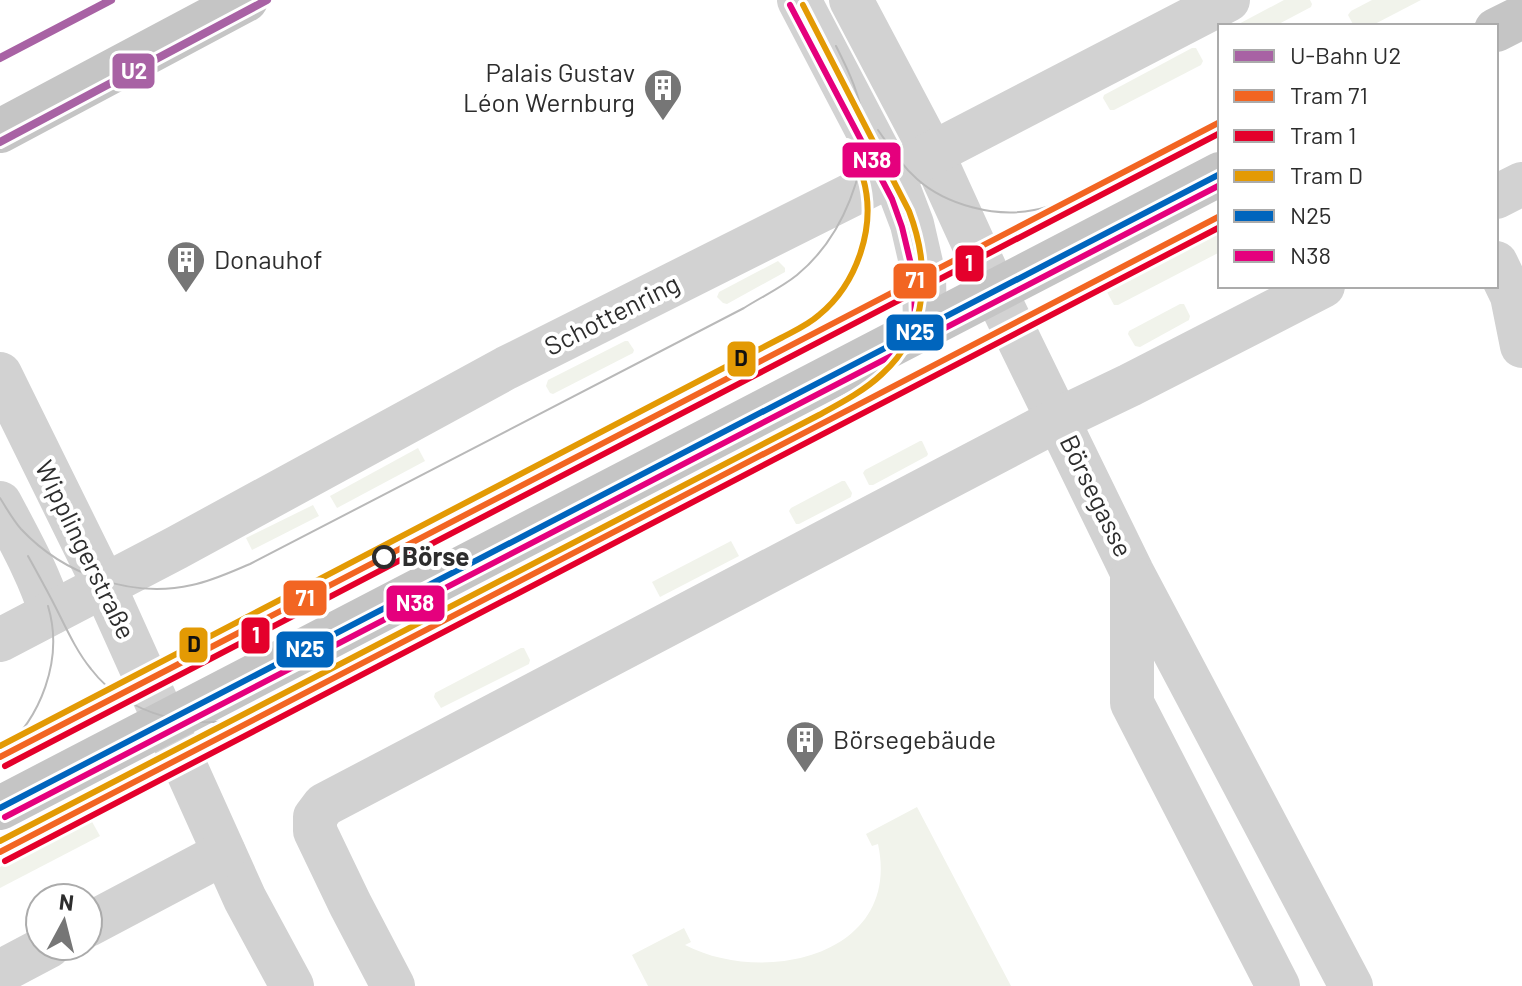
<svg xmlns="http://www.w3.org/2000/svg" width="1522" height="986" viewBox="0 0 1522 986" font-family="Barlow,sans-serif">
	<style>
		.green { fill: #f1f3eb }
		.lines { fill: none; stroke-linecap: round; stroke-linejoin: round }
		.minor { stroke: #d2d2d2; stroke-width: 44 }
		.major { stroke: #c5c5c5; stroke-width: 44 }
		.tram { stroke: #b9b9b9; stroke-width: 2 }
		.bus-1-casing { stroke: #fff; stroke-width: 12 }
		.bus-2-casing { stroke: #fff; stroke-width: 12 }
		.bus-1 { stroke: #0065bd; stroke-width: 6 }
		.bus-2 { stroke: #e5007d; stroke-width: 6 }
		.tram-1-casing { stroke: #fff; stroke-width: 12 }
		.tram-2-casing { stroke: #fff; stroke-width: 12 }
		.tram-3-casing { stroke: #fff; stroke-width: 12 }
		.tram-1 { stroke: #f26522; stroke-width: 6 }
		.tram-2 { stroke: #e4002b; stroke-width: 6 }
		.tram-3 { stroke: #e39a04; stroke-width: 6 }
		.metro-1-casing { stroke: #fff; stroke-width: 14 }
		.metro-1 { stroke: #a862a4; stroke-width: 8 }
		.stop-dot { fill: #fff; stroke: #2d2d2d; stroke-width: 4 }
		.labels { text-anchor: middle; stroke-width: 8; stroke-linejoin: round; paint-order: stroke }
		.poi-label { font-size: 26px; fill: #2d2d2d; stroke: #fff; text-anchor: start }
		.street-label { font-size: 26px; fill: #2d2d2d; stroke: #fff }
		.stop-label { font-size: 26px; font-weight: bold; fill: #2d2d2d; stroke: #fff; text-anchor: start }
		.line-badge { stroke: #fff; stroke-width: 3 }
		.badge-label { font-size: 22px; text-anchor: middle; font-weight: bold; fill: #fff }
		.pale-badge-label { font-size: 22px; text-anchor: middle; font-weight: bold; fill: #111 }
	</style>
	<rect width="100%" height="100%" fill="#fff"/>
	<g class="green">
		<polygon points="1284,0 1310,0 1312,4 1311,7 1275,26 1235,26"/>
		<polygon points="1372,0 1421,0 1371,26 1354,26 1348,15 1351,11"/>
		<polygon points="1192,48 1196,48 1203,61 1201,65 1114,110 1110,110 1103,98 1104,95"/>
		<polygon points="1220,230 1220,252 1118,305 1114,305 1107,292 1108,289"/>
		<polygon points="778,261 785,268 785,272 727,304 723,303 717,297 719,292"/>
		<polygon points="1180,304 1184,304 1190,316 1189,320 1140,347 1135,346 1128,334 1129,331"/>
		<polygon points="625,341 628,341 634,350 633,353 553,394 550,393 546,386 548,380"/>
		<polygon points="920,441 922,441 928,454 927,456 873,485 869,485 863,473 865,470"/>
		<polygon points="418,448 425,461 337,508 330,496"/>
		<polygon points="842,481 845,481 852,493 851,497 799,524 796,524 789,511 791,508"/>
		<polygon points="313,505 319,516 252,550 246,538"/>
		<polygon points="731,541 739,556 660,597 652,582"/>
		<polygon points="521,648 524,648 530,660 529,664 441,708 434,697 435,693"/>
		<path d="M917 807 1011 986H648L632 955 684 928 691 942 685 945C764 986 902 956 878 844L872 846 866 834Z"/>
		<polygon points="91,820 100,836 0,888 0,867"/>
	</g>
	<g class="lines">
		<g class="minor">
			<polyline points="799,0 901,195 912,224 924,276 925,327"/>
			<polyline points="851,0 932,153 995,291 1132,572 1351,986"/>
			<polyline points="1496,197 1522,184"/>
			<polyline points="1496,263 1512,296 1522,346"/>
			<polyline points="0,374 101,579 245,899 292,986"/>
			<path d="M0 503C19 539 39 574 51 613"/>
			<polyline points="1132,578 1132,703 1278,986"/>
			<polyline points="0,640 176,548 506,368 875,183 1228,0"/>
			<polyline points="88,925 224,853"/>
			<polyline points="0,972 49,946"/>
			<polyline points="393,986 350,904 315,831 315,817 324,805 1059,419 1130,385 1323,286"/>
		</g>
		<g class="major">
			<polyline points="1496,30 1522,17"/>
			<polyline points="0,131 246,0"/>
			<polyline points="0,808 1220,174"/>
		</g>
		<g class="tram">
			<path d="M878 130C890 147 901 165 917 179 946 205 996 218 1034 210 1055 206 1074 197 1093 188"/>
			<path d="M0 498C7 509 13 520 21 529 63 574 131 599 192 585 212 581 231 572 250 564L744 308C761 297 781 288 797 275 842 238 872 167 861 109 856 86 846 66 836 46"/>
			<path d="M28 556C38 574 48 592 57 610 67 630 77 652 91 669 127 716 197 733 253 715 280 707 306 692 331 679"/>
			<path d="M0 753C41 719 64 659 48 606"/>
		</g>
		<defs>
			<polyline id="bus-1" points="0,808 1220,174"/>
			<g id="bus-2">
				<polyline points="790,5 892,199 902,227 914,277 915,327"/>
				<polyline points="5,817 1220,185"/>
			</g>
		</defs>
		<use href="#bus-1" class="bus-1-casing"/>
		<use href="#bus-2" class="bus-2-casing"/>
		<use href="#bus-1" class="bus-1"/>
		<use href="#bus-2" class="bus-2"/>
		<defs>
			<g id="tram-1">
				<polyline points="0,757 1220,122"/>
				<polyline points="0,852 1220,216"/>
			</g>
			<g id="tram-2">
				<polyline points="5,766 1220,133"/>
				<polyline points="5,861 1220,227"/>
			</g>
			<g id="tram-3">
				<path d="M0 746 781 338C794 331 808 325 819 315 857 284 877 226 863 178 860 166 853 155 847 144"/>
				<path d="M0 841 819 415C841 403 864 391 882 374 930 331 930 266 909 211L803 5"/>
			</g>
		</defs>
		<use href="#tram-1" class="tram-1-casing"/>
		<use href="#tram-2" class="tram-2-casing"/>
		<use href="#tram-3" class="tram-3-casing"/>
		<use href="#tram-1" class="tram-1"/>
		<use href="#tram-2" class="tram-2"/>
		<use href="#tram-3" class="tram-3"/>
		<defs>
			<g id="metro-1">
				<polyline points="0,58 111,0"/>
				<polyline points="0,142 267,0"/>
			</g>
		</defs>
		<use href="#metro-1" class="metro-1-casing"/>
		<use href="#metro-1" class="metro-1"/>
	</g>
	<defs>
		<symbol id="building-pin" viewBox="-11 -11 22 30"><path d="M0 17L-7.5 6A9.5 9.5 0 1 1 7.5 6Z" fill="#767676" stroke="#fff"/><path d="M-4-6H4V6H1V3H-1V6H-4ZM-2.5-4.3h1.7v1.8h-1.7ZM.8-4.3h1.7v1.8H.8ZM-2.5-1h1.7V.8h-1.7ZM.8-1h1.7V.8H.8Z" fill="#fff"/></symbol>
	</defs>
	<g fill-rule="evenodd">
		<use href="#building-pin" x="641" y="66" width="44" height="60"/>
		<use href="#building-pin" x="164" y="238" width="44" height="60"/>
		<use href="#building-pin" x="783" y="718" width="44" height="60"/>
	</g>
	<circle class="stop-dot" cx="384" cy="557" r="10"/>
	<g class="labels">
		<g class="poi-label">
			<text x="635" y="82" text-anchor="end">Palais Gustav<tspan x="635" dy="30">Léon Wernburg</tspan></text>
			<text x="214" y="269">Donauhof</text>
			<text x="833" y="749">Börsegebäude</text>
		</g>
		<g class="street-label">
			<text transform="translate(612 315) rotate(-27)" y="9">Schottenring</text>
			<text transform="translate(1096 496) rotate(64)" y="9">Börsegasse</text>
			<text transform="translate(85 550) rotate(64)" y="9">Wipplingerstraße</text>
		</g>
		<g class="stop-label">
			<text x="402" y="566">Börse</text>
		</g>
	</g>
	<g class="line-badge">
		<rect x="111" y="52" width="45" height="38" rx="8" fill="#a862a4"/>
		<rect x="841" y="141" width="61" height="38" rx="8" fill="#e5007d"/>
		<rect x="954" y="244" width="31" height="39" rx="8" fill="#e4002b"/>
		<rect x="892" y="262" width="46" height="38" rx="8" fill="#f26522"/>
		<rect x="885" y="313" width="60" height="39" rx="8" fill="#0065bd"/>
		<rect x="726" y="340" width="31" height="38" rx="8" fill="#e39a04"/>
		<rect x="282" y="579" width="46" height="38" rx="8" fill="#f26522"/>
		<rect x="385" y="584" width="61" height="39" rx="8" fill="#e5007d"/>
		<rect x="240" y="616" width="31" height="39" rx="8" fill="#e4002b"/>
		<rect x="178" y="626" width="31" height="38" rx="8" fill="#e39a04"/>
		<rect x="275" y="630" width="60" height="39" rx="8" fill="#0065bd"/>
	</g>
	<g class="badge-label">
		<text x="134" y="79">U2</text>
		<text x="872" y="168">N38</text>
		<text x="969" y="271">1</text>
		<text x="915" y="288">71</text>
		<text x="915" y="340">N25</text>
		<text x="305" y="606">71</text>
		<text x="415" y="611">N38</text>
		<text x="256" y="643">1</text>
		<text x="305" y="657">N25</text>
	</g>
	<g class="pale-badge-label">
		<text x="741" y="366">D</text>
		<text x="194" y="652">D</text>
	</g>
	<rect x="1218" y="24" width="280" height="264" fill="#ffffff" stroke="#ababab" stroke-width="2"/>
	<rect x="1234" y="50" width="40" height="12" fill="#a862a4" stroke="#ababab" stroke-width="2"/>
	<text x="1290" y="64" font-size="24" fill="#2d2d2d">U-Bahn U2</text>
	<rect x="1234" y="90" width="40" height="12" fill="#f26522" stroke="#ababab" stroke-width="2"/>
	<text x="1290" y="104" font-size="24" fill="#2d2d2d">Tram 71</text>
	<rect x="1234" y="130" width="40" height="12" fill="#e4002b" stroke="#ababab" stroke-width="2"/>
	<text x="1290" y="144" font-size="24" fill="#2d2d2d">Tram 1</text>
	<rect x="1234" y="170" width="40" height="12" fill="#e39a04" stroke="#ababab" stroke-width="2"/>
	<text x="1290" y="184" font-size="24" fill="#2d2d2d">Tram D</text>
	<rect x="1234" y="210" width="40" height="12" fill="#0065bd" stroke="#ababab" stroke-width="2"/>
	<text x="1290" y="224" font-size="24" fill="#2d2d2d">N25</text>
	<rect x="1234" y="250" width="40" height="12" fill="#e5007d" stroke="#ababab" stroke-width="2"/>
	<text x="1290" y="264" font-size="24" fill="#2d2d2d">N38</text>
	<g transform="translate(64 922) rotate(7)"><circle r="38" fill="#ffffff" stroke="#ababab" stroke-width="2"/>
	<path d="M0-6L14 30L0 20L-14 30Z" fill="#767676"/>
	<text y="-12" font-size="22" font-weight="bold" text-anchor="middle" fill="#2d2d2d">N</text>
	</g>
</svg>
